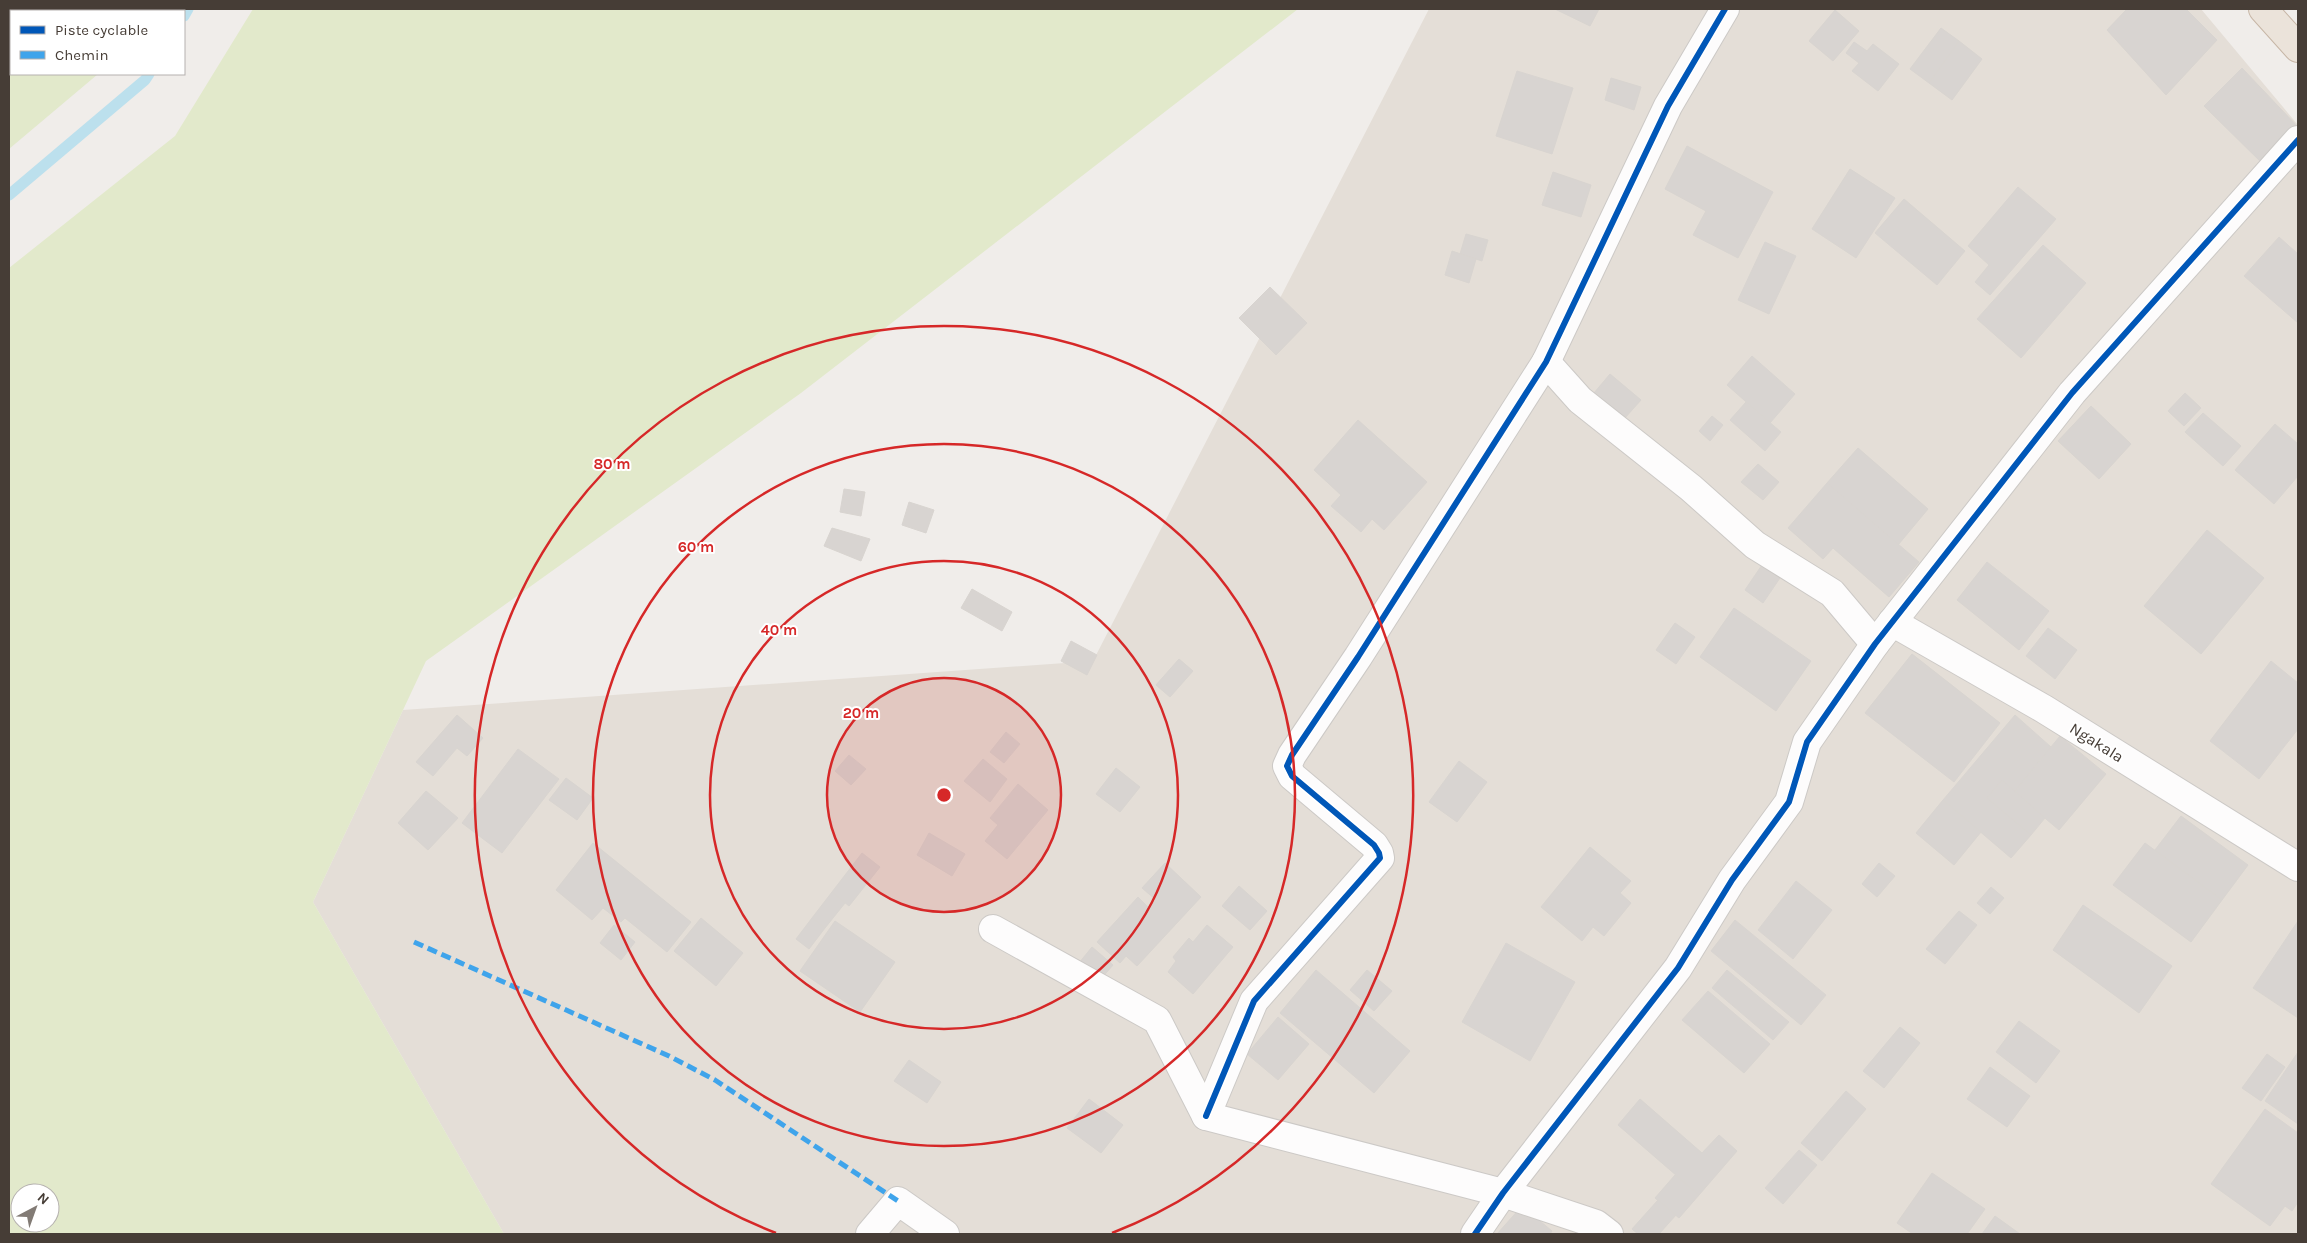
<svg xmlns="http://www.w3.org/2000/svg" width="2307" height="1243" viewBox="0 0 2307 1243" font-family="Karla,sans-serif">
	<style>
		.residential { fill: #e4ded7 }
		.green { fill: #e2e9cb; fill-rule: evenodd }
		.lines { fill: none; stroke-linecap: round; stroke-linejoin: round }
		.stream { stroke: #bce0ed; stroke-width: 11 }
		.building { fill: #d8d4d1; stroke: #d8d4d0 }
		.street-casing { stroke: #ccc9c6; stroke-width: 30 }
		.highway-casing { stroke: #c7b6a6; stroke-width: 30 }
		.street { stroke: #fdfcfc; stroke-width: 28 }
		.highway { stroke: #ebe3da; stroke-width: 28 }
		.quiet { stroke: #3fa4eb; stroke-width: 5; stroke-dasharray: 10 5; stroke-linecap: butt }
		.cycleway-casing { stroke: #fff; stroke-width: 9 }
		.cycleway { stroke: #0057b8; stroke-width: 6 }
		.ring { fill: none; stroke: #d62828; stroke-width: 2.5 }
		.labels { text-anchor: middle; stroke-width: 4; stroke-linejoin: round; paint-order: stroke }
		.street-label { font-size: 16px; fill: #463d36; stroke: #fff }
		.centre { fill: #d62828; stroke: #fff; stroke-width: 2.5 }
		.ring-label { font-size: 15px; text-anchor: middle; font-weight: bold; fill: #d62828; stroke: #fff; stroke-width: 4; stroke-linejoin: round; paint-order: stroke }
	</style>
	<rect width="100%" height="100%" fill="#f0edea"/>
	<polygon class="residential" points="1429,9 2201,9 2298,125 2298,1234 504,1234 313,902 403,710 1093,661"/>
	<g class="green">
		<polygon points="9,9 145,9 143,11 11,11 11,74 98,74 9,149"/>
		<path d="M253 9H1298L801 393 426 661 313 902 504 1234H9V268L175 136ZM20 1193H50V1223H20Z"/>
	</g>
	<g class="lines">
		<g class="stream">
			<polyline points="184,16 188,9"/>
			<polyline points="9,195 145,80 149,74"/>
		</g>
	</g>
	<g class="building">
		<polygon points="1555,9 1599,9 1590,26"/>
		<polygon points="2127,9 2186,9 2217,40 2166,95 2107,30"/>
		<polygon points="1835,10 1859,31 1833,61 1809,41"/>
		<polygon points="1941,28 1959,41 1929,83 1910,69"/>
		<polygon points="1959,41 1982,59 1952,100 1929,83"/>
		<polygon points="1854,42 1867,51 1873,44 1899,64 1878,91 1852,71 1859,63 1846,53"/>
		<polygon points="2242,68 2298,127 2266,167 2204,106"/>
		<polygon points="1517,71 1573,88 1552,154 1496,136"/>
		<polygon points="1611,78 1641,87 1634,110 1605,100"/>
		<polygon points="1687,146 1773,192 1738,258 1693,235 1706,211 1665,189"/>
		<polygon points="1850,169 1895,198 1856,258 1812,229"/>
		<polygon points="1553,172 1591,185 1581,217 1542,205"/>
		<polygon points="2018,187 2056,219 1990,295 1975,282 1989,265 1968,246"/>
		<polygon points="1904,199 1965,251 1937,285 1875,233"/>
		<polygon points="1466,234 1488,240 1482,261 1460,254"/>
		<polygon points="2279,237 2298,254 2298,323 2244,276"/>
		<polygon points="1765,242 1796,256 1769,314 1738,300"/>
		<polygon points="2043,245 2086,283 2021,358 1977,319"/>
		<polygon points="1452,251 1476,259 1469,283 1445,275"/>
		<polygon points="1270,287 1307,323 1276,355 1239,318"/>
		<polygon points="1752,356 1795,394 1770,423 1727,385"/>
		<polygon points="1610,374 1641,400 1624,419 1594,393"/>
		<polygon points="2185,393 2201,408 2184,426 2168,411"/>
		<polygon points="1746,402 1781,432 1765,451 1730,420"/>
		<polygon points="2091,406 2131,444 2099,479 2058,441"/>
		<polygon points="2203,413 2241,446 2223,466 2185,432"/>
		<polygon points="1712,416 1723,425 1710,441 1699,431"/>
		<polygon points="1358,420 1427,482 1384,530 1372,519 1361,532 1331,506 1341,495 1314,470"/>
		<polygon points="2275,424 2298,444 2298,476 2274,504 2235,470"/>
		<polygon points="1858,448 1928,509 1898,545 1827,483"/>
		<polygon points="1758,464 1779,482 1763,500 1741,482"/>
		<polygon points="1827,483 1919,562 1889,597 1833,548 1823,559 1788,528"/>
		<polygon points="844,489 865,492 861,516 840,512"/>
		<polygon points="909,502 934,510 926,533 902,525"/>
		<polygon points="832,528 870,539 861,561 824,546"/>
		<polygon points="2207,530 2264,578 2201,654 2144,606"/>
		<polygon points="1764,562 1782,575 1763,603 1745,590"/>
		<polygon points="1987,562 2049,611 2019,650 1957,600"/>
		<polygon points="972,589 1012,612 1002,631 961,608"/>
		<polygon points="1734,608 1811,661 1776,711 1700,657"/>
		<polygon points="1675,623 1695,637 1676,664 1656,650"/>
		<polygon points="2048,628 2077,650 2055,679 2026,656"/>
		<polygon points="1071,641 1097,655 1087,675 1061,661"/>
		<polygon points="1912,654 2000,723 1954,782 1865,713"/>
		<polygon points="1179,659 1193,671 1170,697 1156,685"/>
		<polygon points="2271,661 2298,683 2298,729 2259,779 2210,741"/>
		<polygon points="457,715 483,738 467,756 457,748 433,776 416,762"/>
		<polygon points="2015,715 2051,747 2014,792 2002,780 1987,798 2031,835 2011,858 1943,800"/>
		<polygon points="1006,732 1020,744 1004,763 990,752"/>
		<polygon points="2060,736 2106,774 2059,830 2014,792"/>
		<polygon points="518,749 559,779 502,853 462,823"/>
		<polygon points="849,755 866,769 851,785 835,771"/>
		<polygon points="983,759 1007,779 990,802 964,781"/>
		<polygon points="1459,761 1487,782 1457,822 1429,802"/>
		<polygon points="1116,768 1140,787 1120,812 1096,794"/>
		<polygon points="566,778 593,798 577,820 549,800"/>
		<polygon points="2002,780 2045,818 2031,835 1987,798"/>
		<polygon points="1018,784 1048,810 1007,859 985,841 998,825 990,818"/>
		<polygon points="426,791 458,818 428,850 398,823"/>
		<polygon points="1943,800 1981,832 1954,865 1916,833"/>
		<polygon points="2181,816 2248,865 2222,900 2155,850"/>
		<polygon points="929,833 965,854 952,876 917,855"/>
		<polygon points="593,843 691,922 667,952 625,918 621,922 603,908 592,920 556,890"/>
		<polygon points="2145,843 2222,900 2191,942 2113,885"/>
		<polygon points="1590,847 1631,881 1620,893 1631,903 1604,936 1593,927 1582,941 1541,907"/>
		<polygon points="862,853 880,867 849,906 832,892"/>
		<polygon points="1165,863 1201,897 1137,966 1126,956 1120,963 1097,942 1138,897 1149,908 1156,900 1142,888"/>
		<polygon points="1879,863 1895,876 1877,897 1862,884"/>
		<polygon points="1796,881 1832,910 1793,959 1758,930"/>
		<polygon points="1239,886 1267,911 1250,930 1222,906"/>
		<polygon points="1991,887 2004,898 1990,914 1977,903"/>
		<polygon points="832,892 845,903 825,928 812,918"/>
		<polygon points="2083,905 2172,966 2139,1013 2053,950"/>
		<polygon points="1959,911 1977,925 1945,964 1926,949"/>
		<polygon points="701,918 743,953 716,986 674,951"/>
		<polygon points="812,918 825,928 809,949 796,939"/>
		<polygon points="1735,920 1826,995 1801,1025 1711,951"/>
		<polygon points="835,921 895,962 860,1012 800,971"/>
		<polygon points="2298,921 2298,1018 2253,988"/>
		<polygon points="614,925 635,942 621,960 600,943"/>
		<polygon points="1207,925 1233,947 1193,994 1168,972 1176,961 1173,957 1189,938 1193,942"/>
		<polygon points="1506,943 1575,982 1530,1061 1462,1022"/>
		<polygon points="1092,947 1113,965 1100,980 1079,963"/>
		<polygon points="1316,970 1410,1051 1374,1093 1280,1013"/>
		<polygon points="1367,970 1392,991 1374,1011 1350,990"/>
		<polygon points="1727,970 1789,1022 1773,1040 1712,988"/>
		<polygon points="1708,991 1770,1044 1744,1073 1682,1020"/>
		<polygon points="1278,1017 1309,1044 1278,1080 1247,1054"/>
		<polygon points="2019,1021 2060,1051 2036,1083 1996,1052"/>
		<polygon points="1900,1027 1920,1043 1884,1088 1863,1071"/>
		<polygon points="2298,1052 2298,1124 2265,1101"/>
		<polygon points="2267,1054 2285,1067 2261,1101 2242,1088"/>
		<polygon points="909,1060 941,1082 927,1103 894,1081"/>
		<polygon points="1990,1067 2030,1096 2007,1127 1967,1099"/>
		<polygon points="1846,1091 1866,1109 1822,1161 1801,1143"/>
		<polygon points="1089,1099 1123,1125 1101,1153 1067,1128"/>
		<polygon points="1640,1099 1702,1153 1719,1135 1737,1151 1699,1195 1618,1125"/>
		<polygon points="2265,1109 2298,1133 2298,1202 2292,1211 2285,1206 2270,1226 2211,1184"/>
		<polygon points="1799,1150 1817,1165 1783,1204 1765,1188"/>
		<polygon points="1932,1173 1985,1209 1967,1234 1913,1234 1897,1223"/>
		<polygon points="1675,1175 1699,1195 1679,1218 1655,1198"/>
		<polygon points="1658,1200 1676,1215 1659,1234 1638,1234 1632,1229"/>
		<polygon points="1522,1206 1552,1231 1550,1234 1497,1234"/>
		<polygon points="1995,1216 2020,1234 1982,1234"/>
	</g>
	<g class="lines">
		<defs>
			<g id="street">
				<polyline points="1546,362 1580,400 1691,488 1755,545 1832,593 1875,644"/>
				<polyline points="1892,622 2044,709 2298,867"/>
				<polyline points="993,929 1157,1020 1206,1116 1503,1193 1596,1224 1609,1234"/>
				<polyline points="1206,1116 1254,1001 1380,858 1379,853 1374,845 1292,776 1287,766 1292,755 1358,657 1546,362 1668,106 1725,9"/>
				<polyline points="870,1234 898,1201 945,1234"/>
				<polyline points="1475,1234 1503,1193 1678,968 1732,880 1789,802 1807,742 1875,644 2072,393 2298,140"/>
			</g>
			<polyline id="highway" points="2263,9 2298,48"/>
		</defs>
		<use href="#street" class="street-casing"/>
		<use href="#highway" class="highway-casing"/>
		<use href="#street" class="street"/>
		<use href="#highway" class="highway"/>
		<polyline class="quiet" points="414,942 669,1056 715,1080 898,1201"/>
		<defs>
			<g id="cycleway">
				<polyline points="1206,1116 1254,1001 1380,858 1379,853 1374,845 1292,776 1287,766 1292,755 1358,657 1546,362 1668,106 1725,9"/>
				<polyline points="1475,1234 1503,1193 1678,968 1732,880 1789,802 1807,742 1875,644 2072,393 2298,140"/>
			</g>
		</defs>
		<use href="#cycleway" class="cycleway-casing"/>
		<use href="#cycleway" class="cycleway"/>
	</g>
	<circle cx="944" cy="795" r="117" fill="#d62828" fill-opacity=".12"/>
	<g class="ring">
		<circle cx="944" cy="795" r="117"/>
		<circle cx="944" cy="795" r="234"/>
		<circle cx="944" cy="795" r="351"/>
		<path d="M776 1233A469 469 0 1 1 1112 1233"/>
	</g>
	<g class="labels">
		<g class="street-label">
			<text transform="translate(2097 742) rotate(32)" y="6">Ngakala</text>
		</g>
	</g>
	<circle cx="944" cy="795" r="8" class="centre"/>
	<g class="ring-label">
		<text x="612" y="469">80 m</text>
		<text x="696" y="552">60 m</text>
		<text x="779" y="635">40 m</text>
		<text x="861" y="718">20 m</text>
	</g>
	<rect width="2307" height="1243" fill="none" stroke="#463d36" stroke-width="20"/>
	<rect x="10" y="10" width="175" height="65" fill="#ffffff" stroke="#b5b1af"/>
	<rect x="20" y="26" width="25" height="8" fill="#0057b8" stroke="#b5b1af"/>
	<text x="55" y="35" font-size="15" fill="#463d36">Piste cyclable</text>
	<rect x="20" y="51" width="25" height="8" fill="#3fa4eb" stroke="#b5b1af"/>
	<text x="55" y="60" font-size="15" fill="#463d36">Chemin</text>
	<g transform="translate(35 1208) rotate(41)"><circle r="24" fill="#ffffff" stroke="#b5b1af"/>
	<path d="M0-4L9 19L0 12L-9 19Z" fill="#827b75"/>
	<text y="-8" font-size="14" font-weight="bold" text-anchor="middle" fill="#463d36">N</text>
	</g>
</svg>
